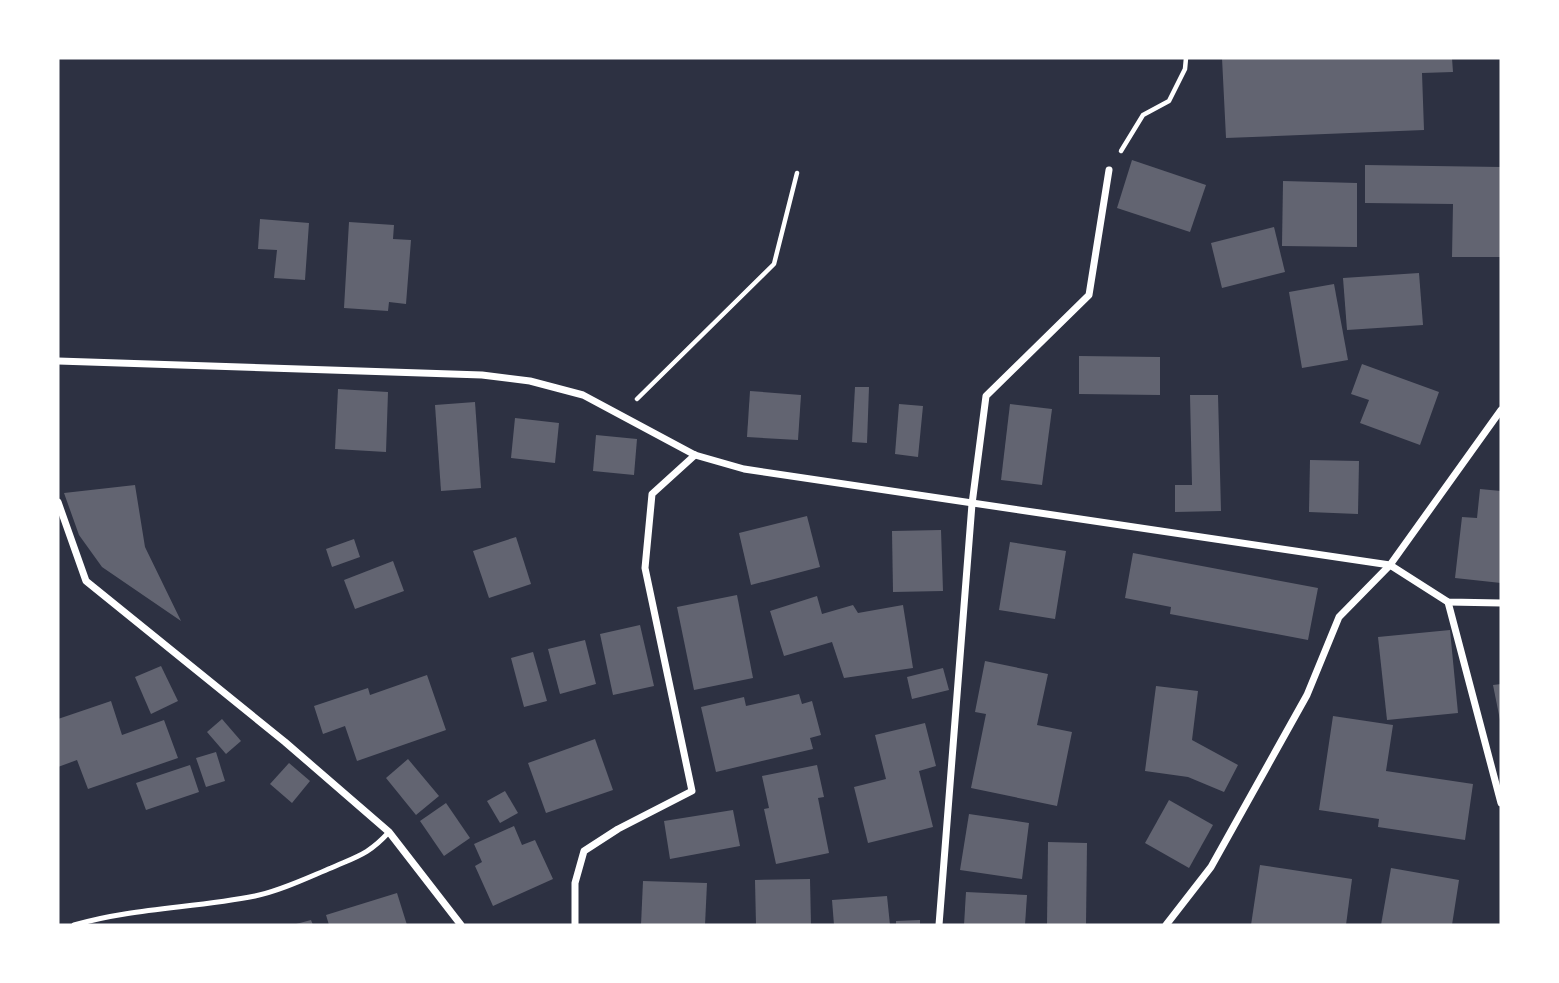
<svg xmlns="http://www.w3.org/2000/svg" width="1559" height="983" viewBox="0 0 1559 983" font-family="Bitter,serif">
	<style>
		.building { fill: #626471 }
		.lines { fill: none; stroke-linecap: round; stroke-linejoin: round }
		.path { stroke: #fff; stroke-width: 4.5 }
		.service { stroke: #fff; stroke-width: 5 }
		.minor { stroke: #fff; stroke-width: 7 }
	</style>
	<rect width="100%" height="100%" fill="#2d3142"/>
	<g class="building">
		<polygon points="1222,58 1452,58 1453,72 1422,73 1424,130 1226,138"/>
		<polygon points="1132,160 1206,185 1190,232 1117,208"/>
		<polygon points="1365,165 1501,167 1501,257 1452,257 1453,204 1365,203"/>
		<polygon points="1283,181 1357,183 1357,247 1282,246"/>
		<polygon points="260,219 309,223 305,280 274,278 277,250 258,249"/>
		<polygon points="349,222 394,225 393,239 411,240 406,304 389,302 388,311 344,308"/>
		<polygon points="1274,227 1285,272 1222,288 1211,243"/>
		<polygon points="1419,273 1423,325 1347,330 1343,278"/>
		<polygon points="1334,284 1348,360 1302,368 1289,292"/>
		<polygon points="1079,356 1160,357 1160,395 1079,394"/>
		<polygon points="1362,364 1439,392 1420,445 1360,423 1369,400 1351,394"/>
		<polygon points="855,387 869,387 867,443 852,442"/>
		<polygon points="338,389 388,392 386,452 335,449"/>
		<polygon points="750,391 801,395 798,440 747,437"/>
		<polygon points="1190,395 1218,395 1221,511 1175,512 1175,485 1192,485"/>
		<polygon points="475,402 481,488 441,491 435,405"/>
		<polygon points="899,404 923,406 918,457 895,454"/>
		<polygon points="1010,404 1052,409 1042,485 1001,480"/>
		<polygon points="515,418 559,423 555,463 511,458"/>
		<polygon points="596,435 637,439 634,475 593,471"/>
		<polygon points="1310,460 1359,461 1358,514 1309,512"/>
		<polygon points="135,485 145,547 181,621 102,567 79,535 64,493"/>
		<polygon points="1480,489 1501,491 1501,583 1455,578 1462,517 1477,518"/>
		<polygon points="807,516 820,567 751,585 739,533"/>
		<polygon points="941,530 943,591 893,592 892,531"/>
		<polygon points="516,537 531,584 489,598 473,551"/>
		<polygon points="354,539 360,557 332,567 326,549"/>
		<polygon points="1010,542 1066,551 1055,619 999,610"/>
		<polygon points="1133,553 1318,588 1308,640 1170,614 1171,607 1125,598"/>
		<polygon points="393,561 404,591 355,609 344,580"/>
		<polygon points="737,595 753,678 694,690 677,607"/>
		<polygon points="817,596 822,614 853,605 858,613 903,605 913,668 844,678 832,642 784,656 770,611"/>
		<polygon points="640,625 654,686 613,695 600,634"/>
		<polygon points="1450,630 1458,713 1387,720 1378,637"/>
		<polygon points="585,640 596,684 560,694 548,649"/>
		<polygon points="533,652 547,701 524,707 511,658"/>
		<polygon points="985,661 1048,674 1037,725 1072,732 1057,806 971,788 986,714 975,712"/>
		<polygon points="161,666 178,701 151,714 135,677"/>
		<polygon points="943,668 949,690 912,699 907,677"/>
		<polygon points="427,675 446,730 357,761 345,726 323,734 314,706 368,688 370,695"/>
		<polygon points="1501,684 1501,720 1500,720 1493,685"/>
		<polygon points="1156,686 1198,691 1192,740 1238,765 1224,792 1188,777 1145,771"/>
		<polygon points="799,694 802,704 812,701 821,735 810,738 813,749 716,772 701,707 744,697 746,706"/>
		<polygon points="111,701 122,735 164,720 178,758 88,789 77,760 58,767 58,719"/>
		<polygon points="1333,716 1393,725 1386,771 1473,784 1465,840 1378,827 1379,819 1319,810"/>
		<polygon points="222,719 241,741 226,754 207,732"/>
		<polygon points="925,723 936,766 919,771 933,827 868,843 854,787 886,779 875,735"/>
		<polygon points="595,739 613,790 546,813 528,763"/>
		<polygon points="216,752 225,781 206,787 196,758"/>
		<polygon points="408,759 439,796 416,815 386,778"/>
		<polygon points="289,763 310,781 292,803 270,784"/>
		<polygon points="190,765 199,792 146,810 136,783"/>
		<polygon points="817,765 824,797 818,798 829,853 776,864 764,809 769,808 762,776"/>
		<polygon points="505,791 518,813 500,823 487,801"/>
		<polygon points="1169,800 1213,825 1189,868 1145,843"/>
		<polygon points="446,803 470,838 444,856 420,821"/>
		<polygon points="733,810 740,846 670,859 664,821"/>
		<polygon points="969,814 1029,823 1022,879 960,870"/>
		<polygon points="514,826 522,845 535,840 553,879 493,906 475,866 482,862 474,844"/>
		<polygon points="1048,842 1087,843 1086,925 1047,925"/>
		<polygon points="1260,865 1352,879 1346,925 1251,925"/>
		<polygon points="1391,868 1459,880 1452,925 1381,925"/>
		<polygon points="810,879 811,925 756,925 755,880"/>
		<polygon points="643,881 707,883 705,925 641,925"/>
		<polygon points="966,892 1027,895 1025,925 964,925"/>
		<polygon points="397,893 407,925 329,925 326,915"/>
		<polygon points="887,896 890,925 834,925 832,900"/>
		<polygon points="311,920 313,925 296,925 296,924"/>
		<polygon points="920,920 920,925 896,925 896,921"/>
	</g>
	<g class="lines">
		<g class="path">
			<polyline points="1121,151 1143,115 1169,101 1185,69 1186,58"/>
			<polyline points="637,399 774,264 797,173"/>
		</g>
		<path class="service" d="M74 925C132 908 195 908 255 896 280 891 307 878 331 868 358 856 369 854 389 832"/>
		<g class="minor">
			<polyline points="58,361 482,375 530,381 583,395 695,455 744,469 1390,565 1501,410"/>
			<polyline points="58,502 86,581 285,742 389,832 461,925"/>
			<polyline points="1448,602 1501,803"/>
			<polyline points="575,925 575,883 584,851 618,829 692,791 645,568 652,494 695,455"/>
			<polyline points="939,925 972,504 986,396 1089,295 1109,170"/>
			<polyline points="1166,925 1211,867 1307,695 1339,617 1390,565 1448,602 1501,603"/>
		</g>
	</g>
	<rect width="1559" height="983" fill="none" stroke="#ffffff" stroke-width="119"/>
</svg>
